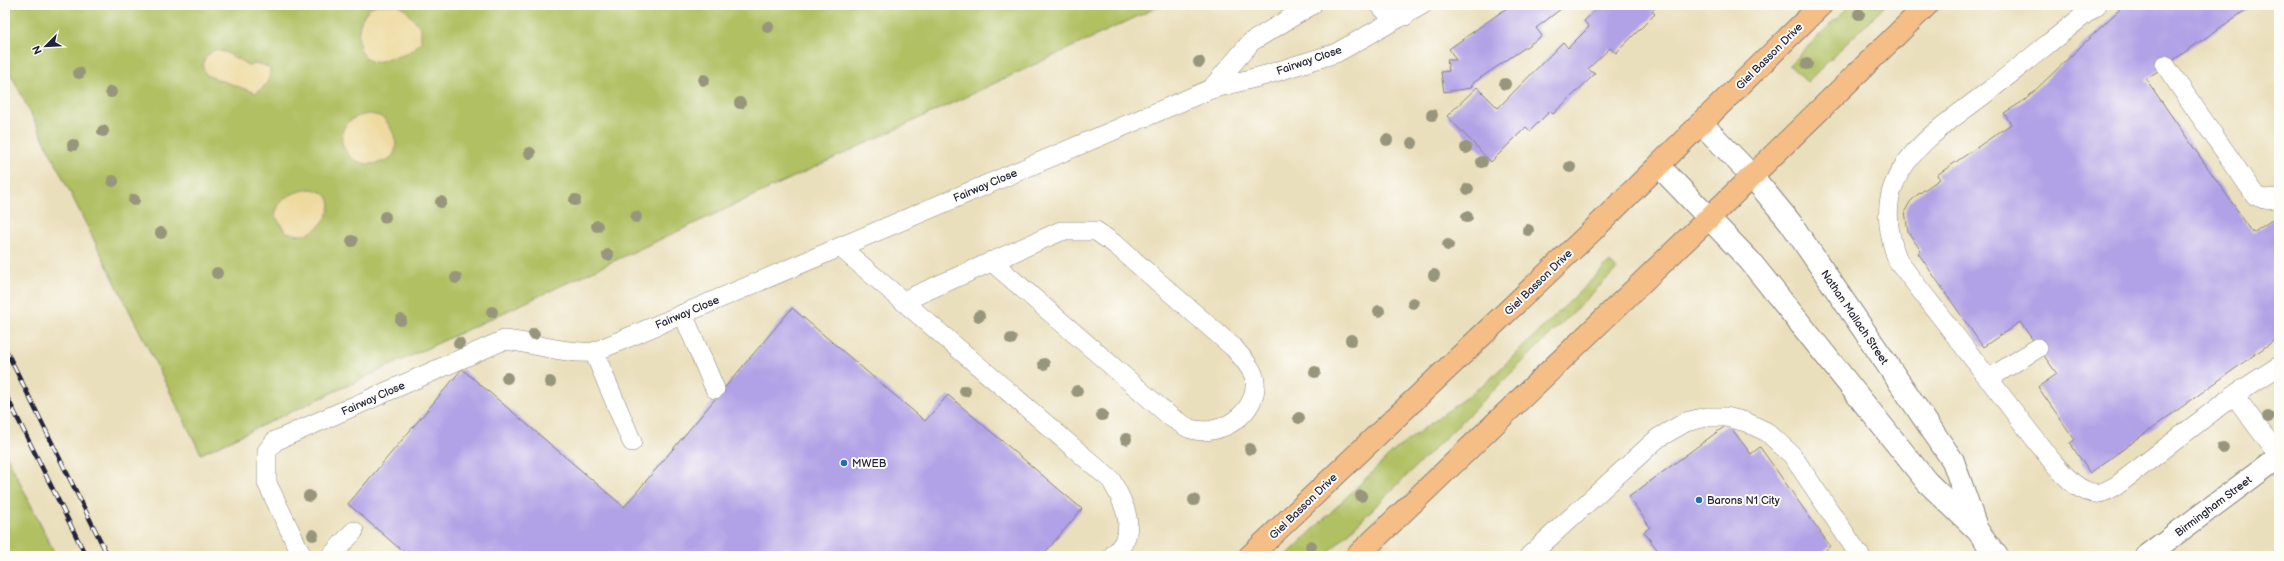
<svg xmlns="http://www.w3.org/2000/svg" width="2284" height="561" viewBox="0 0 2284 561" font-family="'Balsamiq Sans',sans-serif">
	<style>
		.green { fill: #b0c062; stroke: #69714e }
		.sand { fill: #eeda9e; stroke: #887e6c }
		.building { fill: #b1a1e6 }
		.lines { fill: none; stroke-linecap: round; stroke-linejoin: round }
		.service-casing { stroke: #86807c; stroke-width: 20 }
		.minor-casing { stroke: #86807c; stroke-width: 24 }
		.primary-casing { stroke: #86807c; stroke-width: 24 }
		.service { stroke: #fff; stroke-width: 19 }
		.minor { stroke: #fff; stroke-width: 22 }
		.primary { stroke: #f6be87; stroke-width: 22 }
		.rail-casing { stroke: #22223b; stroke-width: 4.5 }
		.rail { stroke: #fdfcf7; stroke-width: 3; stroke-dasharray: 9; stroke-linecap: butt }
		.tree { fill: #98957d }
		.poi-dot { fill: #1f6fb2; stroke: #fdfcf7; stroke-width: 1.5 }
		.labels { text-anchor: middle; stroke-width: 4; stroke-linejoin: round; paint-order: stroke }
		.street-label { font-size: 11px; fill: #22223b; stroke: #fdfcf7 }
		.poi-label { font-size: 11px; fill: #22223b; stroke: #fdfcf7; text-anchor: start }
	</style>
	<rect width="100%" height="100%" fill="#fdfcf7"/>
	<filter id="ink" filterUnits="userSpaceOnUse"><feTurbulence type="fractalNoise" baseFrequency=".025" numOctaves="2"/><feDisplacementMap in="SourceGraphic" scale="8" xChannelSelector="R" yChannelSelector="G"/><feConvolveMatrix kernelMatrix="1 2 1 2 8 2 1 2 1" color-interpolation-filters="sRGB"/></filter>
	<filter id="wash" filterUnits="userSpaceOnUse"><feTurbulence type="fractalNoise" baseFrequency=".012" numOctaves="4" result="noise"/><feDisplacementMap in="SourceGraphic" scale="16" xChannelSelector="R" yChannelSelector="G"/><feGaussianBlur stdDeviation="0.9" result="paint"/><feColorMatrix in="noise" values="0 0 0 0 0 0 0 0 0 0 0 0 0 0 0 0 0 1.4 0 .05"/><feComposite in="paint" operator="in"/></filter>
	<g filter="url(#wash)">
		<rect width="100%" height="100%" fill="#eadfbc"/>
		<g class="green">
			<polygon points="5,5 1162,5 201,454 5,62"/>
			<polygon points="1850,5 1886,5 1807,82 1789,65"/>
			<polygon points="1610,262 1617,269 1325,556 1286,556 1395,450 1488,381"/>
			<polygon points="5,452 56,556 5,556"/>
		</g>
		<g class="sand">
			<path d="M376 5H398L405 9 421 28V42C407 55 406 55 389 58 385 59 381 61 377 62 354 63 351 15 376 5Z"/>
			<path d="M214 50 225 52 248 65 261 64 270 68C270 80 266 86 256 93L206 75C200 63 204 58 214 50Z"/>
			<path d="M371 114C375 115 380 116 383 118 393 127 404 152 387 160 342 180 320 117 371 114Z"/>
			<path d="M312 189C318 191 325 192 328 198 336 212 316 234 302 235 297 235 291 233 286 232L275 216C278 197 295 191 312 189Z"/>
		</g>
		<g id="blocks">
			<g class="building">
				<polygon points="1511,5 1566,5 1536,28 1542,36 1473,83 1471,88 1444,92 1441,72 1449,71 1447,60 1456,60 1449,49"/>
				<polygon points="1601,5 1658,5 1652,11 1655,14 1616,53 1610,48 1588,69 1595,74 1553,114 1550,111 1530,131 1526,127 1491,162 1447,116 1477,87 1498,108 1563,42 1568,48 1589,27 1584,21"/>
				<polygon points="2124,5 2253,5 2146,79 2253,233 2279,215 2279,337 2090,473 2070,443 2075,440 2038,387 2057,374 2020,322 1983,347 1918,253 1921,251 1908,232 1905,211 1910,202 1917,195 1940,179 1937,175 2011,124 2004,113 2025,100"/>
				<polygon points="792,308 925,421 948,395 1082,509 1042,556 408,556 348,504 462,369 624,507"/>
				<polygon points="1728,424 1751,454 1760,447 1830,546 1823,553 1824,556 1662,556 1644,532 1650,527 1629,497"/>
			</g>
		</g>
	</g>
	<g filter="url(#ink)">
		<use href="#blocks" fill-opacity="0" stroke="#86807c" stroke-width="1"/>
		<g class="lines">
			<defs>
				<g id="service">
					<path d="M1380 5C1386 14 1394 15 1405 16"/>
					<path d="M2097 5C2061 33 2026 62 1990 90 1957 116 1910 144 1894 184 1884 209 1889 238 1898 261L2051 460C2063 473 2079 495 2099 493 2104 493 2111 488 2116 486L2234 395 2279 366"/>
					<polyline points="2165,65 2255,195 2264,199 2279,198"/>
					<polyline points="1211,89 1251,42 1312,5"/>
					<path d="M840 247 1111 480C1125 504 1140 533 1112 556"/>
					<path d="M903 301 1061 231H1096L1116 245 1234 348C1241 357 1254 369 1255 381 1258 413 1220 438 1191 429 1185 427 1178 421 1172 418L991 261"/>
					<polyline points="683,314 715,389"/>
					<polyline points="594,352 632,442"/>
					<polyline points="1988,379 2038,348"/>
					<polyline points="2234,395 2279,456"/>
					<path d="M302 556 267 483V451L275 441 504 340C535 343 563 354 594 352L1211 89 1266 75 1336 53 1422 5"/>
					<polyline points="331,556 354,531"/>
					<polyline points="1529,556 1658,438 1686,422 1706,417 1726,417 1746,422 1767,432 1792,455 1860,556"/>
				</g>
				<g id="minor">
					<polyline points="1701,123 1752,176 1790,222 1953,461 1976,527"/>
					<polyline points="1659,166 1750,261 1927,482 1977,530 1997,556"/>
					<polyline points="2146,556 2279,457"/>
				</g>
				<g id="primary">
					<polyline points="1250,556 1594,229 1821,5"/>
					<polyline points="1357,556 1709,218 1927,5"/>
				</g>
			</defs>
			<use href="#service" class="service-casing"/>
			<use href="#minor" class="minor-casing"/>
			<use href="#primary" class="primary-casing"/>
			<use href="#service" class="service"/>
			<use href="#minor" class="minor"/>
			<use href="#primary" class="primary"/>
			<defs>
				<g id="rail">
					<polyline points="5,348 108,556"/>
					<polyline points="5,393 86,556"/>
				</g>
			</defs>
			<use href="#rail" class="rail-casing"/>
			<use href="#rail" class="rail"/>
		</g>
		<g class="tree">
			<circle cx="1859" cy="14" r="6"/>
			<circle cx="768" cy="27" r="6"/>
			<circle cx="1199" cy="62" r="6"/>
			<circle cx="1807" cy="64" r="6"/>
			<circle cx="79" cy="73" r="6"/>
			<circle cx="704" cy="80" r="6"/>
			<circle cx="1505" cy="84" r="6"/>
			<circle cx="111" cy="92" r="6"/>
			<circle cx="740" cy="103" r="6"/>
			<circle cx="1432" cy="115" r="6"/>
			<circle cx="103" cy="131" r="6"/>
			<circle cx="1387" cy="140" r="6"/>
			<circle cx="1412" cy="143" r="6"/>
			<circle cx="73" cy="145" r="6"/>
			<circle cx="1466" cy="148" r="6"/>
			<circle cx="530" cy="153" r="6"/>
			<circle cx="1482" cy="162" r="6"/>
			<circle cx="1570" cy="167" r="6"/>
			<circle cx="113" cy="181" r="6"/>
			<circle cx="1468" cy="189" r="6"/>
			<circle cx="134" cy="200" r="6"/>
			<circle cx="575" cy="200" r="6"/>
			<circle cx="441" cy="202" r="6"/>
			<circle cx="385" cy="217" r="6"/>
			<circle cx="636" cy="217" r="6"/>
			<circle cx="1467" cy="217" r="6"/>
			<circle cx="597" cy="226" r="6"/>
			<circle cx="1528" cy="230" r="6"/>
			<circle cx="161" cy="233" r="6"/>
			<circle cx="352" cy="241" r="6"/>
			<circle cx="1448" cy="245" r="6"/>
			<circle cx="608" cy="255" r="6"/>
			<circle cx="217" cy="273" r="6"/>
			<circle cx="1434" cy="275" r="6"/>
			<circle cx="456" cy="278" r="6"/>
			<circle cx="1413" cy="303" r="6"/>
			<circle cx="1379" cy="311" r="6"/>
			<circle cx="492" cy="312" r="6"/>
			<circle cx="979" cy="316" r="6"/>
			<circle cx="401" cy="320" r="6"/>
			<circle cx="534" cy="334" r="6"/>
			<circle cx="1011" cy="339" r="6"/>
			<circle cx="1351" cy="340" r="6"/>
			<circle cx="459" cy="343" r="6"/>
			<circle cx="1044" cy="364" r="6"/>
			<circle cx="1315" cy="372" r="6"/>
			<circle cx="507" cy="378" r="6"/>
			<circle cx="550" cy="382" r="6"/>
			<circle cx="965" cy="391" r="6"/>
			<circle cx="1077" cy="391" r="6"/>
			<circle cx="1102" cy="415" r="6"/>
			<circle cx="2268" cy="417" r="6"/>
			<circle cx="1299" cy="418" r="6"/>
			<circle cx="1126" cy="439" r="6"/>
			<circle cx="2223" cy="448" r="6"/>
			<circle cx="1250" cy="449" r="6"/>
			<circle cx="309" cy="496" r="6"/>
			<circle cx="1361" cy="496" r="6"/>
			<circle cx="1194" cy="500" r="6"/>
			<circle cx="313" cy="535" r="6"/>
			<circle cx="1311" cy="546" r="6"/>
		</g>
	</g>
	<g class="poi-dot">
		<circle cx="844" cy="463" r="4"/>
		<circle cx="1699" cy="500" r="4"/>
	</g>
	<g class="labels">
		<g class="street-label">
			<text transform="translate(1769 56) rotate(-45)" y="4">Giel Basson Drive</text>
			<text transform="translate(1309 60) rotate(-19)" y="4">Fairway Close</text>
			<text transform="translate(985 185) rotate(-23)" y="4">Fairway Close</text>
			<text transform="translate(1538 282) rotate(-44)" y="4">Giel Basson Drive</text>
			<text transform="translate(687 312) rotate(-23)" y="4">Fairway Close</text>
			<text transform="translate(1855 317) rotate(56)" y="4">Nathan Mallach Street</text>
			<text transform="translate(373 398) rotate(-24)" y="4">Fairway Close</text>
			<text transform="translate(1303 506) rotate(-44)" y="4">Giel Basson Drive</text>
			<text transform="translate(2213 506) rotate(-37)" y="4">Birmingham Street</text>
		</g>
		<g class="poi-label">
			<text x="852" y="467">MWEB</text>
			<text x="1707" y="504">Barons N1 City</text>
		</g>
	</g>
	<rect width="2284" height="561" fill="none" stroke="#fdfcf7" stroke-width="20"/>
	<g transform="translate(46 46) rotate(246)" stroke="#fdfcf7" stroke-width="3" paint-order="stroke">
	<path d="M0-3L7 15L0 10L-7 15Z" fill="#22223b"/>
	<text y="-6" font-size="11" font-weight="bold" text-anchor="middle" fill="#22223b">N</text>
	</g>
</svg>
